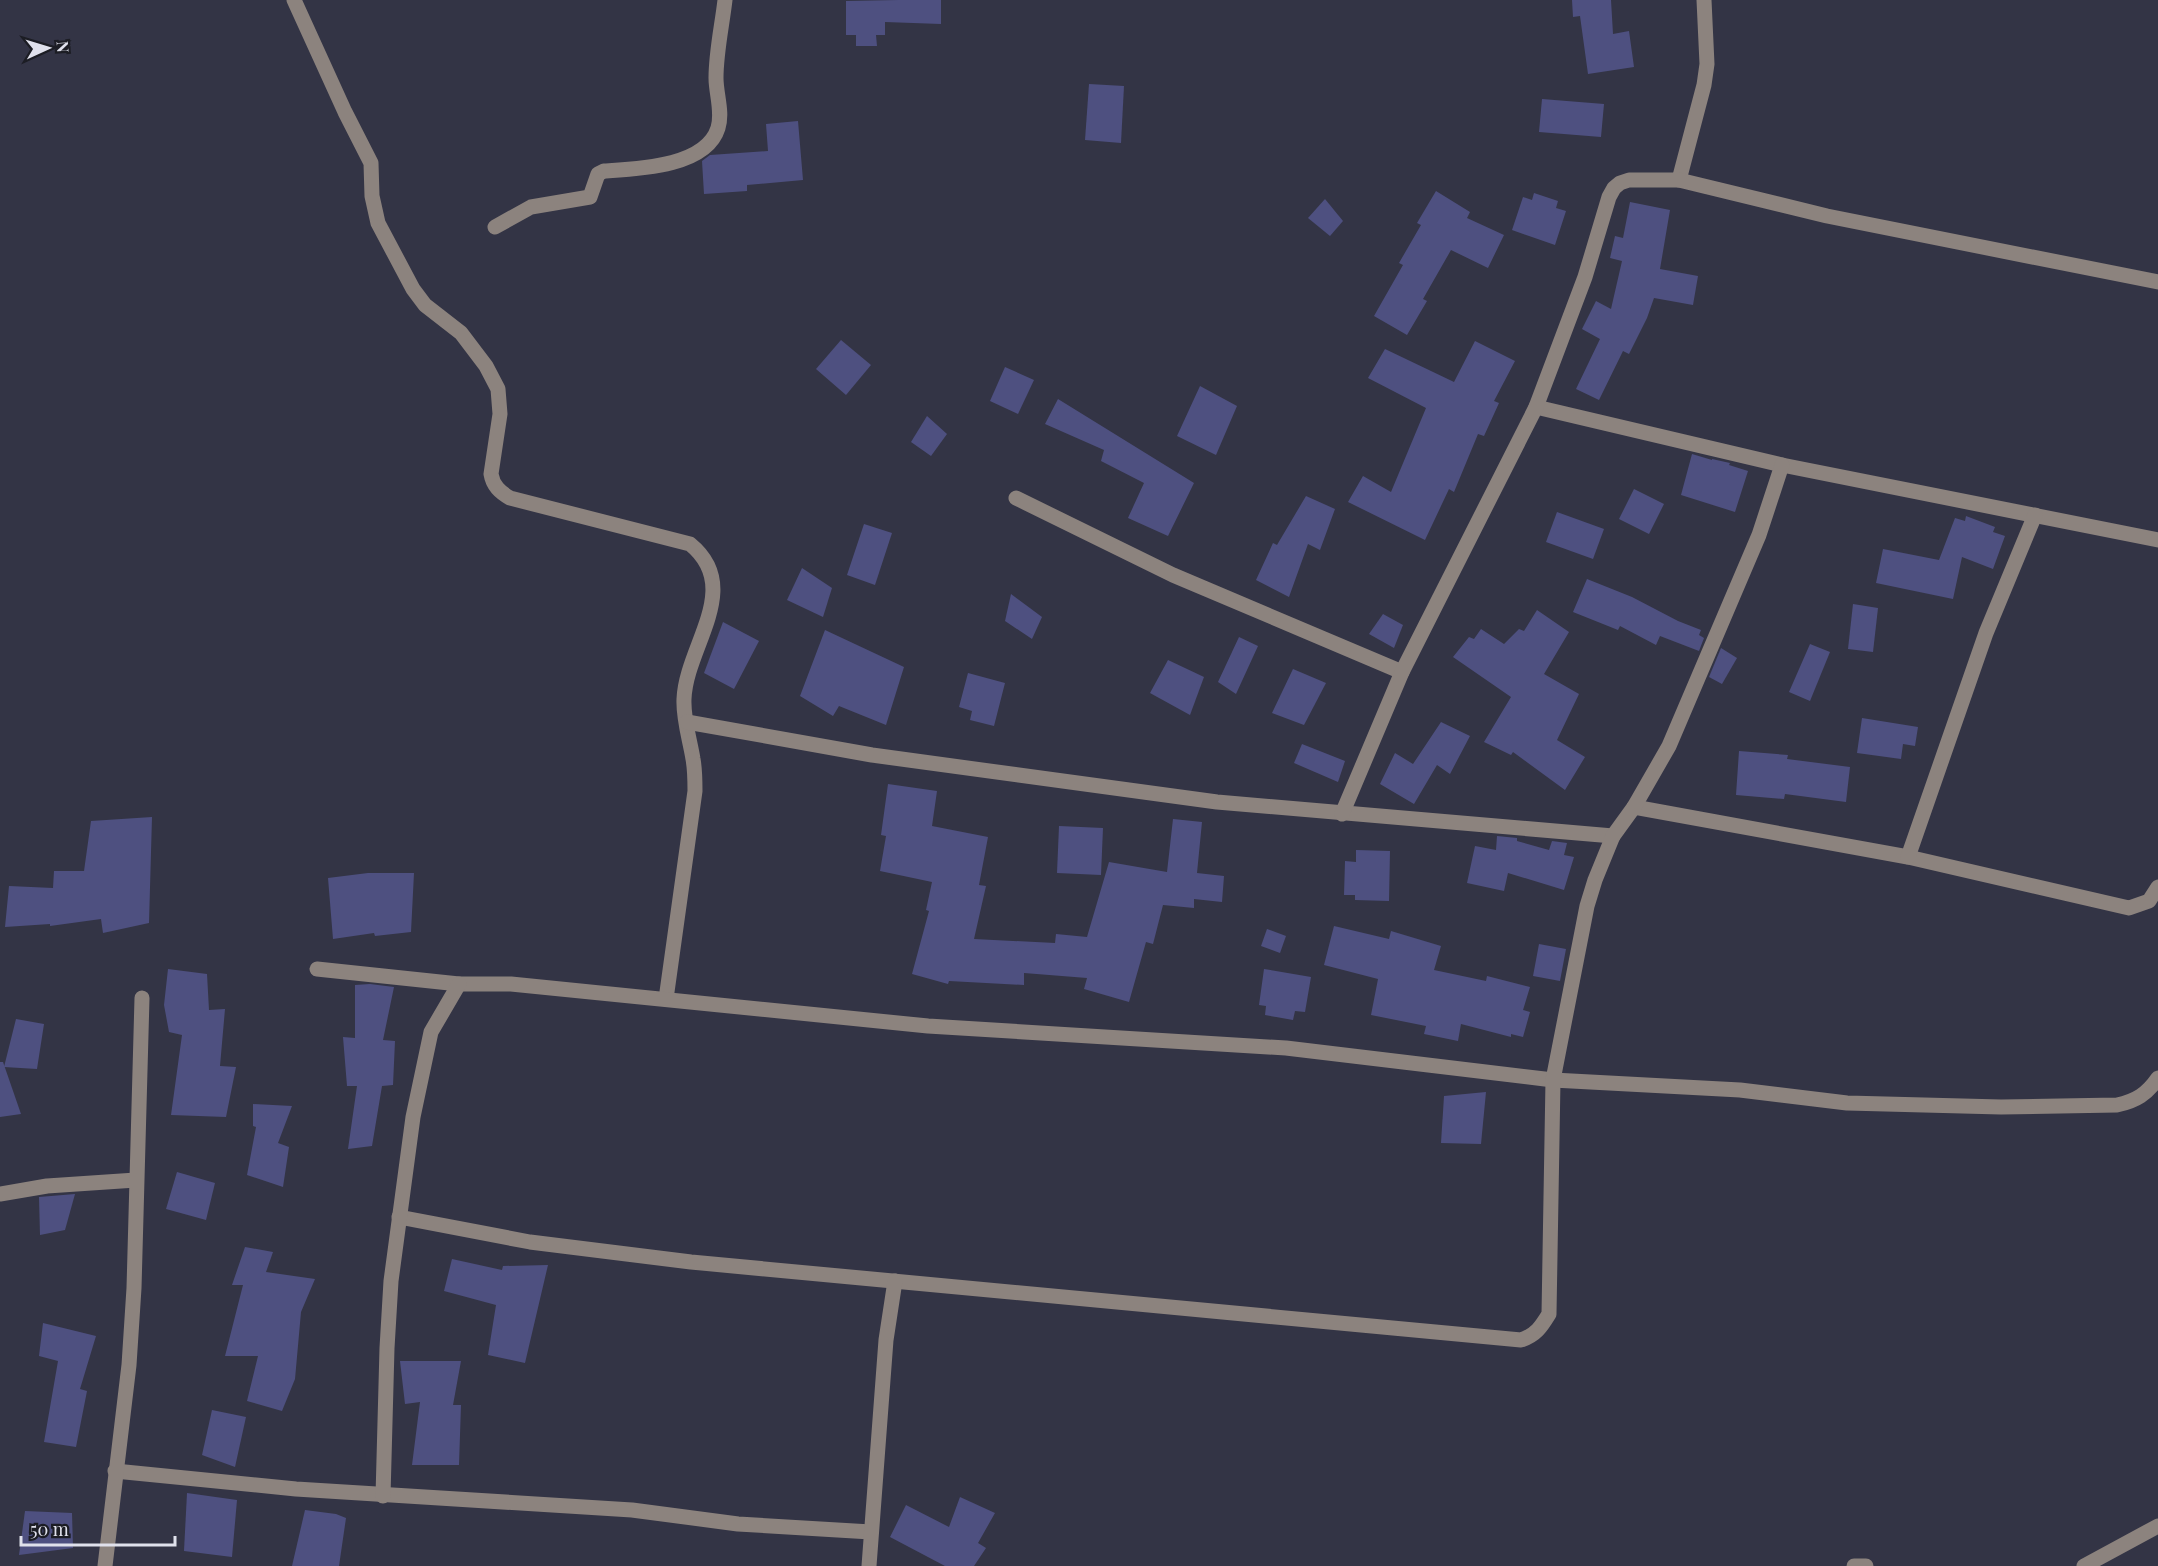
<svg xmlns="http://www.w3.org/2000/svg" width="2158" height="1566" viewBox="0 0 2158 1566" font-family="'Playfair Display',serif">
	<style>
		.building { fill: #4e5080 }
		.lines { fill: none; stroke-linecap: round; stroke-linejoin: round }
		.minor { stroke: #8c837e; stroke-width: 15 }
	</style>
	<rect width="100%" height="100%" fill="#333445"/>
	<g class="building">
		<polygon points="898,0 941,0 941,24 885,22 885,35 876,35 877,46 856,46 856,35 846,35 846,1"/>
		<polygon points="1572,0 1611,0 1613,34 1629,31 1634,67 1588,74 1580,16 1573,17"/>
		<polygon points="1089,84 1124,86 1121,143 1085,140"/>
		<polygon points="1542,99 1604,104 1601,137 1539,132"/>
		<polygon points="798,121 803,180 747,185 747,191 704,194 702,161 710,155 768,151 766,124"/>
		<polygon points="1436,191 1470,212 1467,218 1504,235 1488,268 1451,250 1423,299 1427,301 1407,335 1374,316 1403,265 1399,263 1421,225 1417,223"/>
		<polygon points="1534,193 1558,201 1556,208 1566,211 1555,245 1512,230 1523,197 1532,200"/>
		<polygon points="1325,199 1343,221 1330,236 1308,218"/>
		<polygon points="1630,202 1670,210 1660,269 1698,276 1693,305 1654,298 1647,318 1629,354 1623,351 1599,400 1576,389 1600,339 1582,329 1596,301 1611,309 1622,261 1610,258 1615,236 1623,238"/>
		<polygon points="841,340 871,365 846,395 816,369"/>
		<polygon points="1475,341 1515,361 1494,401 1499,403 1484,436 1478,434 1454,492 1449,489 1425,540 1348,502 1363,476 1391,492 1426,408 1368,378 1385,349 1454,382"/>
		<polygon points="1005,367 1034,380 1018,414 990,401"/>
		<polygon points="1200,386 1237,406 1216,455 1177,436"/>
		<polygon points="1058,399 1194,483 1168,536 1128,518 1144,483 1101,461 1104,450 1045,424"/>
		<polygon points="927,416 947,434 931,456 911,442"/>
		<polygon points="1692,454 1712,460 1712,459 1730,463 1729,465 1748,471 1735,512 1681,495"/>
		<polygon points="1634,489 1664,504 1649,534 1619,519"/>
		<polygon points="1306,496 1335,509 1320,550 1308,544 1289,597 1256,580 1273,543 1277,545"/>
		<polygon points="1557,512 1604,529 1593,559 1546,542"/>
		<polygon points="1966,516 1995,527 1993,532 2005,536 1993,569 1962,557 1953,599 1876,583 1883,549 1939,560 1955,518 1965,521"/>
		<polygon points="864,524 892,533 875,585 847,575"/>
		<polygon points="802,568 832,588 823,617 787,600"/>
		<polygon points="1587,579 1632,597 1678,621 1701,630 1699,635 1704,638 1699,651 1660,636 1656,645 1620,626 1618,630 1573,612"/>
		<polygon points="1011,594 1042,617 1032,639 1005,621"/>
		<polygon points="1853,604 1878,608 1873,652 1848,649"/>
		<polygon points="1537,610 1569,632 1544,674 1579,694 1557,740 1585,757 1565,790 1513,752 1511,755 1484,742 1511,697 1453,657 1469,637 1474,639 1481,629 1504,644 1519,629 1524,631"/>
		<polygon points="1383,614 1403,625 1394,648 1369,634"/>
		<polygon points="723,622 759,641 734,689 704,673"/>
		<polygon points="825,630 904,667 886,725 839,706 833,716 800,696"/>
		<polygon points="1239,637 1258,646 1236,694 1218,682"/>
		<polygon points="1810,644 1830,652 1810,701 1789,692"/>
		<polygon points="1721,648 1737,658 1722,684 1709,677"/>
		<polygon points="1168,660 1204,677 1190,715 1150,693"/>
		<polygon points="1293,669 1326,683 1304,725 1272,713"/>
		<polygon points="968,673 1005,683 994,726 970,720 972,711 959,707"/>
		<polygon points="1862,718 1918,727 1915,746 1903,744 1901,759 1857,753"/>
		<polygon points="1441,722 1470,736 1450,774 1437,765 1414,804 1380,784 1395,753 1413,764"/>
		<polygon points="1302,744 1345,761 1338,782 1294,763"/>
		<polygon points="1739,751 1788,755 1787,759 1850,767 1846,802 1785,794 1784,799 1736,795"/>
		<polygon points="888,784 937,791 932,826 988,837 979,885 986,886 974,939 1055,943 1056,934 1087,937 1109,862 1167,872 1173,819 1202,822 1197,873 1224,876 1222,902 1194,899 1194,908 1163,905 1153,944 1146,942 1129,1002 1084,989 1087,978 1024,973 1024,985 949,981 948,984 912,974 929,911 926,910 932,882 880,871 886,836 881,835"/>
		<polygon points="152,817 149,923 103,933 101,919 50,926 50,924 5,927 9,886 53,888 54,871 84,871 91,821"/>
		<polygon points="1059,826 1103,828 1101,875 1057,873"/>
		<polygon points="1497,836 1517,838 1517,841 1549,850 1552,841 1567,843 1564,855 1574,857 1564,890 1508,873 1504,891 1467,883 1475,846 1496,850"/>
		<polygon points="1356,850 1390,851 1389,901 1355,900 1355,895 1344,895 1345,861 1356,862"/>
		<polygon points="368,873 414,873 411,932 375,936 374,933 333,939 328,878"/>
		<polygon points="1334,926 1389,939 1391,931 1441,946 1434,970 1486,981 1487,976 1530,987 1523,1010 1530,1012 1523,1037 1511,1034 1511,1037 1461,1024 1458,1041 1424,1034 1426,1026 1371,1015 1378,979 1324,965"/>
		<polygon points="1267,929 1286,936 1280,953 1261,946"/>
		<polygon points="1539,944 1566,949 1560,981 1533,976"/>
		<polygon points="168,969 207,974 209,1010 225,1009 220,1066 236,1067 226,1117 171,1115 182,1035 169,1032 164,1005"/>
		<polygon points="1264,969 1311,977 1305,1012 1295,1011 1293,1020 1265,1015 1266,1006 1259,1005"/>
		<polygon points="370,984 394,987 383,1040 395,1041 393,1085 382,1086 372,1146 348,1149 357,1086 347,1086 343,1037 355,1038 355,985"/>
		<polygon points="16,1019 44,1024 37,1069 4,1067"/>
		<polygon points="0,1062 3,1062 21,1114 0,1117"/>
		<polygon points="1486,1092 1481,1144 1441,1143 1444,1096"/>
		<polygon points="253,1104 292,1106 278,1143 289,1147 283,1187 247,1175 256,1127 253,1126"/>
		<polygon points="177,1172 215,1183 206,1220 166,1209"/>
		<polygon points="75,1194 65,1230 40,1235 39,1197"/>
		<polygon points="245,1247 273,1252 266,1272 315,1279 301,1312 295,1379 282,1411 247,1401 258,1356 225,1356 243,1285 232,1285"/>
		<polygon points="452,1259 502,1270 503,1266 548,1265 525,1363 488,1355 496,1305 444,1291"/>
		<polygon points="43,1323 96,1336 80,1389 87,1391 76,1447 44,1442 58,1361 39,1356"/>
		<polygon points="400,1361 461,1361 453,1405 461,1405 459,1465 412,1465 420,1402 405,1404"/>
		<polygon points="212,1410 246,1417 235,1467 202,1455"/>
		<polygon points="187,1493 237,1500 232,1557 184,1551"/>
		<polygon points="960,1497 995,1513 978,1543 986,1548 974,1566 945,1566 890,1537 906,1505 949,1527"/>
		<polygon points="305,1510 336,1514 346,1518 339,1566 292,1566"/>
		<polygon points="25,1511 72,1513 73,1548 19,1555"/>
	</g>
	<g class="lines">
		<g class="minor">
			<path d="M294 0 345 112 371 163 372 196 378 223 413 289 425 305 461 333 486 366 498 389 500 414 491 474C493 486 500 492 510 498L690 544C744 588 686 646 684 699 683 719 690 740 693 759 695 770 695 781 695 791L666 999"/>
			<polyline points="1679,180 1704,85 1707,64 1704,0"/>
			<path d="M495 227 531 207 590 197 598 174 604 171C637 169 706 167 718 128 723 112 716 94 716 78 716 52 722 26 725 0"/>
			<polyline points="1536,407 1782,465 2158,540"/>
			<polyline points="1016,498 1173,575 1402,672"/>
			<polyline points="687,722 872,755 1217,802 1613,836"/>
			<polyline points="1634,807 1908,857 2129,908 2149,901 2158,887"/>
			<polyline points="1342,814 1402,672 1536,407 1585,277 1609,197 1614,188 1620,183 1629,180 1679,180 1827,216 2158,282"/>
			<polyline points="1908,857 1986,633 2035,515"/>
			<path d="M317 969 459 984H511L928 1026 1286 1048 1553 1080 1740 1090 1847 1103 2001 1107 2117 1105C2136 1101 2147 1094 2158 1078"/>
			<polyline points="0,1194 47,1186 136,1180"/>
			<path d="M399 1217 530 1242 691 1262 1521 1340C1536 1335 1541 1327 1549 1314L1553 1080 1587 906 1595 880 1613 836 1634 807 1669 746 1759 535 1782 465"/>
			<polyline points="115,1471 296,1489 632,1510 738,1524 871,1532"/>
			<polyline points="383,1496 387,1348 391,1281 413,1117 431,1032 459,984"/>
			<polyline points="105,1566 129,1365 134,1288 142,998"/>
			<polyline points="869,1566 886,1340 895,1281"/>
			<polyline points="1854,1566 1866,1566"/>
			<polyline points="2084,1566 2158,1526"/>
		</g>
	</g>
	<g transform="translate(48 48) rotate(86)" stroke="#1c1d24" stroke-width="4.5" paint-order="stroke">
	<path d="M0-4.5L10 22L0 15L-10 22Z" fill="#e0e1ec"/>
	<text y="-9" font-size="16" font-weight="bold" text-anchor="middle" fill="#e0e1ec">N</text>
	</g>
	<path d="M21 1536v9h154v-9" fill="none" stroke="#e0e1ec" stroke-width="3"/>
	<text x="30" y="1536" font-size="18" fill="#e0e1ec" stroke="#1c1d24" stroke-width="4.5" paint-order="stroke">50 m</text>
</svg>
